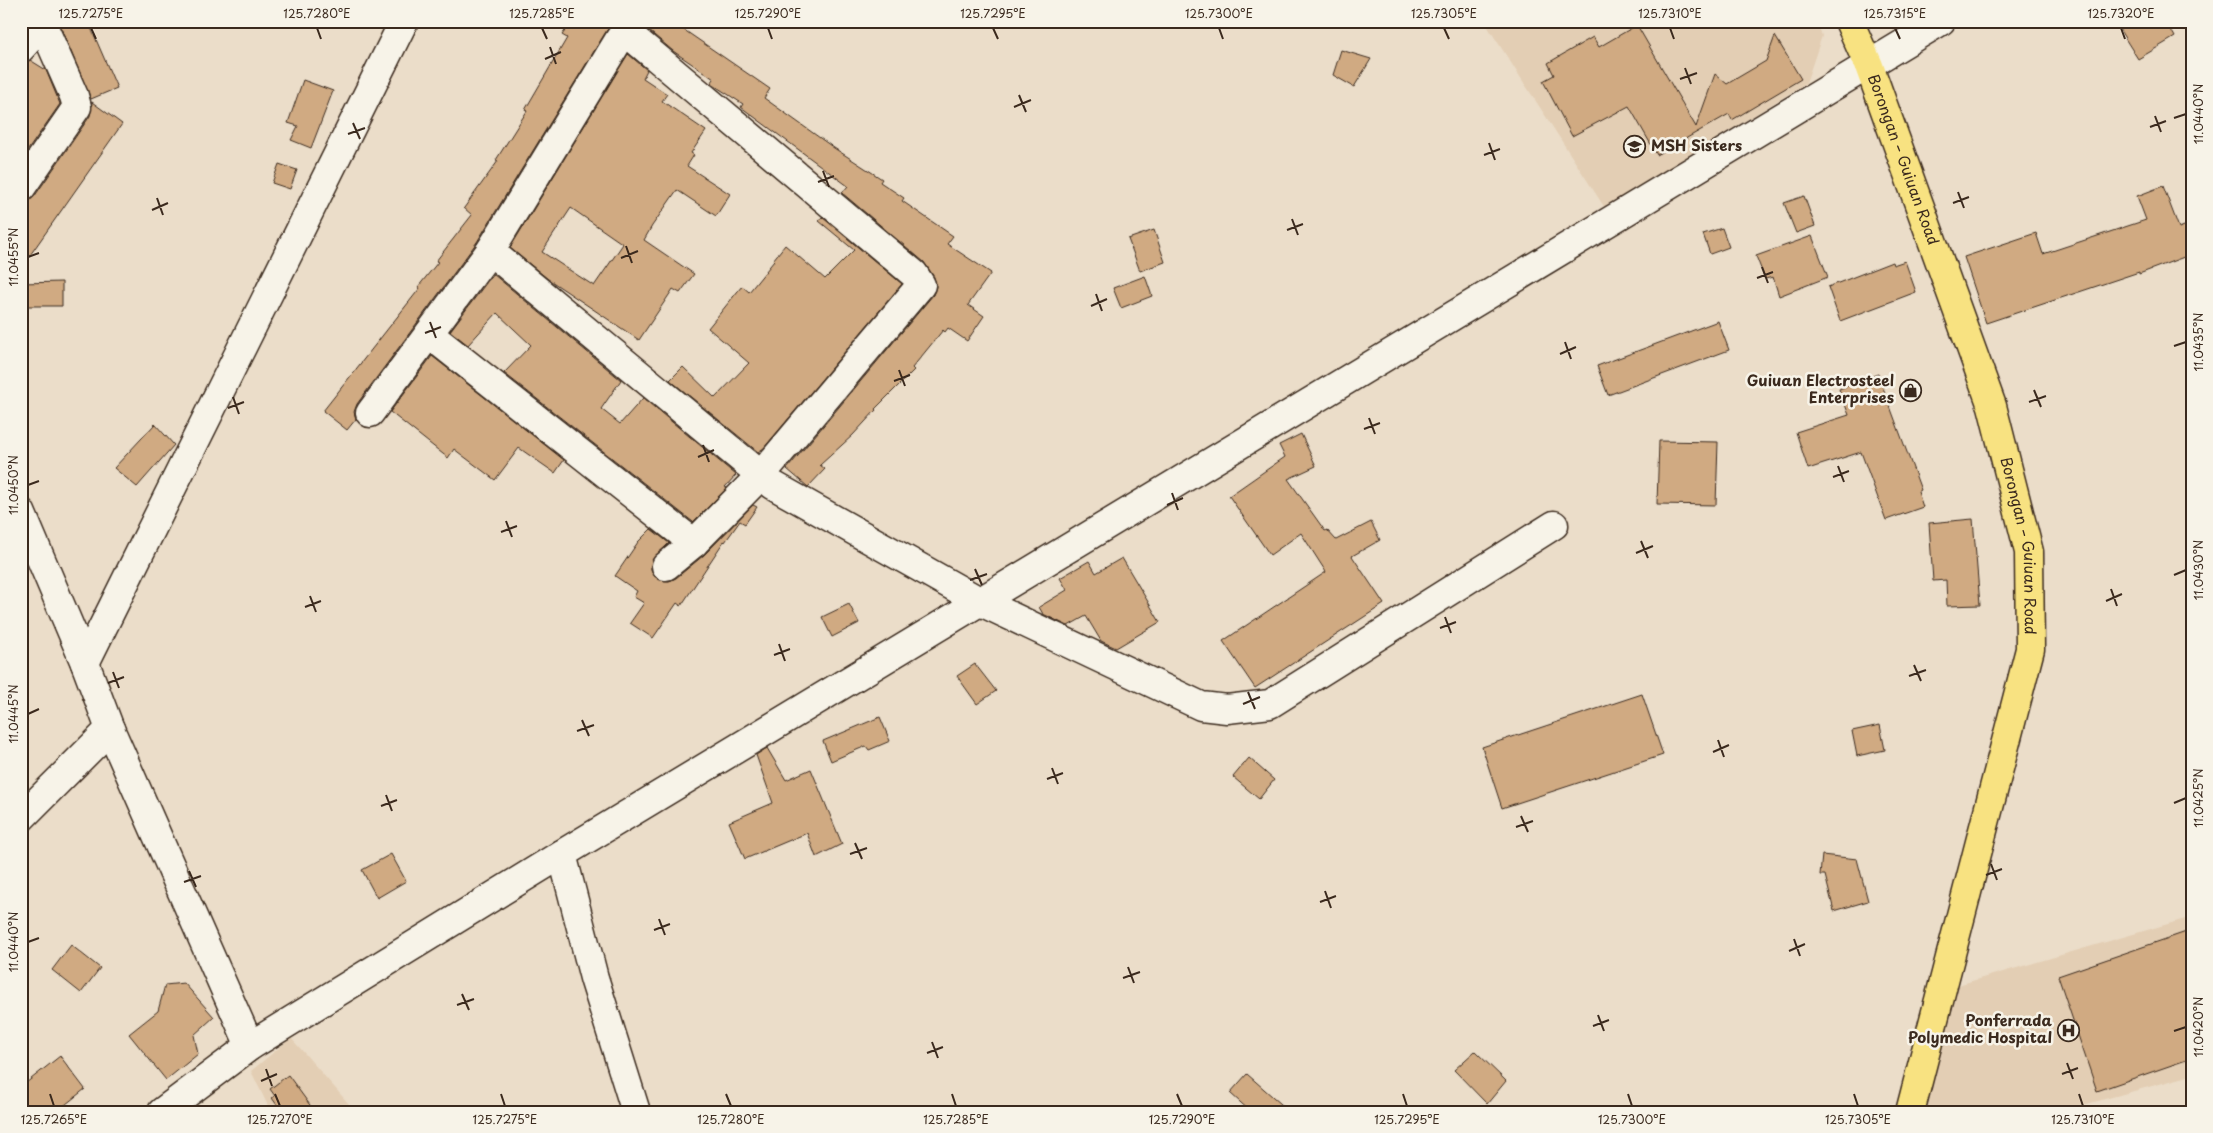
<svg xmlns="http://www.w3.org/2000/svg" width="2213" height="1133" viewBox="0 0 2213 1133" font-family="'Playpen Sans',sans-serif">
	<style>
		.built { fill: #e3ceb4 }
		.building { fill: #d0aa82; stroke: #3b2a1e; fill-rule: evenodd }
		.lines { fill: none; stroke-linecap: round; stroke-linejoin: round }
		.minor-casing { stroke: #3b2a1e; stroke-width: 31 }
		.major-casing { stroke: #3b2a1e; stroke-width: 31 }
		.minor { stroke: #f7f3e8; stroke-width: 28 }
		.major { stroke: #f8e281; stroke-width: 28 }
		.ticks { fill: none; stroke: #3b2a1e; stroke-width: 2 }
		.labels { text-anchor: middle; stroke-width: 5; stroke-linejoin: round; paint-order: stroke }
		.poi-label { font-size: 15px; font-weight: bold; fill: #3b2a1e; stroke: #f7f3e8; text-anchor: end }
		.street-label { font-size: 15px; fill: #3b2a1e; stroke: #f7f3e8 }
		.neatline { fill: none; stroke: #3b2a1e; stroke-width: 2 }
		.ticks-label { font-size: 12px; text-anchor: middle; fill: #3b2a1e }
	</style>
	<rect width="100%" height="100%" fill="#ebddc9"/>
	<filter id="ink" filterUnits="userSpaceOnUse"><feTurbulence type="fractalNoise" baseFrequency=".02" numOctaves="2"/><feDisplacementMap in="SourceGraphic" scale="10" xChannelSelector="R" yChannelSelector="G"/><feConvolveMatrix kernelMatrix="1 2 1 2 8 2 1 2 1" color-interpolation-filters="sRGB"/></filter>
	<g filter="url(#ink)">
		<g class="built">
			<polygon points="1484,21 1817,21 1822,36 1806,83 1605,208"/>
			<polygon points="2192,917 2192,1075 2058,1112 1922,1112 1923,1102 1958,985"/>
			<polygon points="291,1038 356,1112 271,1112 251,1071"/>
		</g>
		<g class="building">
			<polygon points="58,21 88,21 117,88 91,99"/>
			<polygon points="572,21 676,21 674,23 770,89 764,98 834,148 882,179 880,182 904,198 902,201 953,236 947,244 991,273 968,305 984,316 967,341 948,328 945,332 943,330 912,368 914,370 875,409 876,410 853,435 820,465 825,469 808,487 787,469 933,295 936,287 934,277 924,262 842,193 848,186 757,119 741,107 743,104 715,86 711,83 714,79 673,51 642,25 631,22 612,25 607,30 477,242 357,404 354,412 356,419 347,430 323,411 420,288 418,287 438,262 436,261 472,215 464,208 498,161 496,160 527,111 525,110 567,38 562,35"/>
			<polygon points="2114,21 2166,21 2175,37 2138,59"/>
			<polygon points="1637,25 1696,127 1715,74 1727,84 1766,61 1775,36 1801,79 1732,120 1729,114 1657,155 1629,106 1572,136 1543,81 1554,75 1548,63 1593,37 1599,47"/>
			<polygon points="1341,50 1371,59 1354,87 1333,75"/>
			<path d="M628 54 647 70 643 78 667 94 662 101 706 131 691 153 694 155 687 166 730 194 716 216 677 190 652 226 644 240 694 274 680 293 673 289 639 340 548 279 510 248ZM571 208 623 244 594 286 542 252Z"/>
			<polygon points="30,60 46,70 60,104 21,160 21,63"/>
			<polygon points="303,80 333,91 311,148 291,140 298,126 288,123"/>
			<polygon points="92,102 122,124 21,268 21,203 28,202 34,197 90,116"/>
			<polygon points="279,164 297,170 290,189 272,183"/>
			<polygon points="2163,186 2179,228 2192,223 2192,254 2139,274 2139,272 1986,323 1964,257 2036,233 2043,254 2146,220 2137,196"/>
			<polygon points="1804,196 1815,226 1796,233 1784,203"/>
			<polygon points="822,217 902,284 764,448 758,452 670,380 683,367 715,398 749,363 708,328 742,286 749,292 774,261 773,260 785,245 825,279 854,250 819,221"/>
			<polygon points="1722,228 1729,247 1710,254 1703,234"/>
			<polygon points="1154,230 1165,262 1140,271 1128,239"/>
			<polygon points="1812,236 1828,277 1779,296 1773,277 1765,279 1756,256"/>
			<polygon points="1905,261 1916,292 1840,321 1828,287 1892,262 1893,265"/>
			<polygon points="493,274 621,380 601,409 620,424 643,398 736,475 725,487 727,488 693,522 504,373 531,345 497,313 468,345 450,331"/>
			<polygon points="1145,276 1152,296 1121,308 1113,288"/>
			<polygon points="62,282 62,306 21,306 21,283"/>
			<polygon points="1718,321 1729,350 1608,395 1597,366"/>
			<polygon points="432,356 564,460 555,473 519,448 495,480 454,449 448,458 390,412"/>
			<polygon points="1878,374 1921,490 1918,492 1923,507 1886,520 1861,452 1808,469 1796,432 1849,415 1839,389"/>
			<polygon points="155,424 174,445 137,487 114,468"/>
			<polygon points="1301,434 1316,466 1288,479 1325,531 1327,530 1336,540 1371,522 1380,540 1352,556 1384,604 1255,688 1223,641 1326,572 1301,533 1270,555 1229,496 1285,457 1279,445"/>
			<polygon points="1659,441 1718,442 1716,505 1657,504"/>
			<polygon points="753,505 757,507 745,524 740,521 725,542 724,541 681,606 677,603 653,638 630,623 644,603 634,597 637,591 615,576 638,542 651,529 669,543 652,560 651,569 654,576 660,580 669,581 676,578 704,555"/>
			<polygon points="1973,519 1980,605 1947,606 1946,580 1933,581 1929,523"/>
			<polygon points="1122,558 1160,622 1116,648 1101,641 1086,616 1068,626 1043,614 1039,607 1067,590 1060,578 1089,561 1096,573"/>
			<polygon points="849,604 859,623 832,637 822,617"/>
			<polygon points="975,664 996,691 977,704 957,676"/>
			<polygon points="1642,694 1663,755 1502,808 1482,747"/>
			<polygon points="880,717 890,741 869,750 866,746 831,761 823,741"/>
			<polygon points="1880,725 1885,750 1857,756 1852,731"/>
			<polygon points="767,748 786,780 811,769 842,844 816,857 807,833 745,859 729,822 773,803 756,755"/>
			<polygon points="1249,758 1274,780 1259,799 1233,777"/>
			<polygon points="391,854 406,881 377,898 362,870"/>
			<polygon points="1822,855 1857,859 1868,901 1834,911 1825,875 1820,875"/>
			<polygon points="2192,930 2192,1058 2097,1091 2058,976"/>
			<polygon points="71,945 100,968 81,993 52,970"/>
			<polygon points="184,983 214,1017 194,1035 198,1054 166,1080 129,1034 158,1011 165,985"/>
			<polygon points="1475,1051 1506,1081 1487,1104 1454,1070"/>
			<polygon points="60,1056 85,1089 56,1112 21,1112 21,1087"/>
			<polygon points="1247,1074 1290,1112 1251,1112 1230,1093"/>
			<polygon points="288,1075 315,1112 282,1112 272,1098 275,1096 270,1089"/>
		</g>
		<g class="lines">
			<defs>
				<g id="minor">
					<polyline points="21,48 31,37 30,21"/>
					<polyline points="21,188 77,107 74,96 41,21"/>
					<polyline points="490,251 773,485 981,602 1201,706 1227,709 1270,704 1554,525"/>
					<polyline points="429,334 694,543"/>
					<polyline points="370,413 490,251 620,38 632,37 914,274 921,285 761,475 694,543 666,566"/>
					<polyline points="21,512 85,663 110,729 250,1046"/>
					<polyline points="85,663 404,21"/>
					<polyline points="21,818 110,729"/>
					<polyline points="562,854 594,978 636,1112"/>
					<polyline points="162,1112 250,1046 562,854 1941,21"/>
				</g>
				<g id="major">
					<path id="s1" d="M1849 21 1869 66 1992 406 2029 552 2030 649 1910 1112"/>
				</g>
			</defs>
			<use href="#minor" class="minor-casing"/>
			<use href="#major" class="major-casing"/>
			<use href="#minor" class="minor"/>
			<use href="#major" class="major"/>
		</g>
	</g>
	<path class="ticks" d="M91 28 96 39M317 28 321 39M542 28 547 39M768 28 772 39M993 28 998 39M1219 28 1223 39M1444 28 1449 39M1670 28 1674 39M1895 28 1900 39M2121 28 2125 39M550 47 556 64M545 59 561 52M1685 68 1691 84M1680 79 1697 73M1019 95 1026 112M1014 107 1031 100M2155 116 2161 132M2174 118 2186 114M353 123 360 139M2150 127 2166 121M348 134 365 128M1489 143 1495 160M1484 155 1500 149M823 171 829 187M818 182 834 176M1958 192 1964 208M157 198 163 215M1953 203 1969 197M152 210 168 203M1292 219 1298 235M1287 230 1303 224M626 246 632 263M28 257 39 253M621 258 638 251M1762 267 1768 283M1757 278 1773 272M1096 294 1102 311M1091 306 1107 299M430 322 436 338M425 333 441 327M1565 342 1571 359M2174 346 2186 342M1560 354 1576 347M899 370 905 386M894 381 910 375M2034 390 2041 407M233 397 239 414M2029 402 2046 396M228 408 244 402M1369 418 1375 434M1364 429 1380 423M703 445 709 462M698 457 714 450M1838 466 1844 482M1833 477 1849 471M28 485 39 481M1172 493 1178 510M1167 505 1183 498M506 521 512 537M501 532 517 526M1641 541 1648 558M1636 553 1653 546M975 569 982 585M2174 575 2186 570M970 580 987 574M2111 589 2117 606M310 596 316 612M2106 601 2122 594M305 607 321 601M1445 617 1451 633M1440 628 1456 622M779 644 785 661M774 655 790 649M1914 665 1921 681M113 672 119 688M1909 676 1926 670M108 683 124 677M1248 692 1255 709M1243 704 1260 697M28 714 39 709M582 720 589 736M577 731 594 725M1718 740 1724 757M1713 752 1729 745M1052 768 1058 784M1047 779 1063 773M386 795 392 811M2174 803 2186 798M381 806 397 800M1521 816 1528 832M1516 827 1533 821M855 843 862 859M850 854 867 848M1991 864 1997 880M189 871 196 887M1986 875 2002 869M184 882 201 876M1325 891 1331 908M1320 902 1336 896M659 919 665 935M654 930 670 924M1794 939 1800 956M28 942 39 938M1789 951 1805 944M1128 967 1134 983M1123 978 1140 972M462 994 469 1010M457 1005 474 999M1598 1015 1604 1031M1593 1026 1609 1020M2174 1031 2186 1027M932 1042 938 1058M927 1053 943 1047M2067 1063 2073 1079M266 1069 272 1086M2062 1074 2078 1068M261 1081 277 1074M50 1094 54 1106M275 1094 280 1106M501 1094 505 1106M726 1094 731 1106M952 1094 956 1106M1177 1094 1182 1106M1403 1094 1407 1106M1628 1094 1632 1106M1854 1094 1858 1106M2079 1094 2083 1106"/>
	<defs>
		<symbol id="school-ring" viewBox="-11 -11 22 22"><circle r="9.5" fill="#f7f3e8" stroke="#3b2a1e" stroke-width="1.5"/><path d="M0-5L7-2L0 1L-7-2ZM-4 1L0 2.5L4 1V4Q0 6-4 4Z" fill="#3b2a1e"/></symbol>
		<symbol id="shop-ring" viewBox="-11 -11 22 22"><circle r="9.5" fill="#f7f3e8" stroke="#3b2a1e" stroke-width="1.5"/><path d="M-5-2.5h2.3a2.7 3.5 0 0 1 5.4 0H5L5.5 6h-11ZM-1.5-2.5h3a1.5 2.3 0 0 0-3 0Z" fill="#3b2a1e"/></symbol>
		<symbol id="hospital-ring" viewBox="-11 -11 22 22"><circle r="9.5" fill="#f7f3e8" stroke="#3b2a1e" stroke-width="1.5"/><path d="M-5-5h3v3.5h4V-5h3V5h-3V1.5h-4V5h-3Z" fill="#3b2a1e"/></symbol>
	</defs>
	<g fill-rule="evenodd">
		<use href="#school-ring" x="1622" y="134" width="25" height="25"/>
		<use href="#shop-ring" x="1898" y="378" width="25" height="25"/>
		<use href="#hospital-ring" x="2056" y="1018" width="25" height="25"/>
	</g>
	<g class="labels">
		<g class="poi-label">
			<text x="1651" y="151" text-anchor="start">MSH Sisters</text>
			<text x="1894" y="386">Guiuan Electrosteel<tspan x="1894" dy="17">Enterprises</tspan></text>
			<text x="2052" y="1026">Ponferrada<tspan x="2052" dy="17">Polymedic Hospital</tspan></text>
		</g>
		<g class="street-label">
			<text dy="5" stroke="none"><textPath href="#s1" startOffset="149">Borongan – Guiuan Road</textPath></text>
			<text dy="5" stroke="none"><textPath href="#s1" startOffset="554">Borongan – Guiuan Road</textPath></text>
		</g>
	</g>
	<rect width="2213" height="1133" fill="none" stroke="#f7f3e8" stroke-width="55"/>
	<rect x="28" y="28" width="2158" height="1078" class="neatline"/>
	<g class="ticks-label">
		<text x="91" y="18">125.7275°E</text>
		<text x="317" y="18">125.7280°E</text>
		<text x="542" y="18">125.7285°E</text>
		<text x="768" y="18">125.7290°E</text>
		<text x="993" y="18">125.7295°E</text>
		<text x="1219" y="18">125.7300°E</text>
		<text x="1444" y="18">125.7305°E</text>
		<text x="1670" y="18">125.7310°E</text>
		<text x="1895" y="18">125.7315°E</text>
		<text x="2121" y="18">125.7320°E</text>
		<text transform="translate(2199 114) rotate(-90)" y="4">11.0440°N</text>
		<text transform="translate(14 257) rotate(-90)" y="4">11.0455°N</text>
		<text transform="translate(2199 342) rotate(-90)" y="4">11.0435°N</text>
		<text transform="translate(14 485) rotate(-90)" y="4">11.0450°N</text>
		<text transform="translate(2199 570) rotate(-90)" y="4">11.0430°N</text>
		<text transform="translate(14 714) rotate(-90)" y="4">11.0445°N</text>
		<text transform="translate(2199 798) rotate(-90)" y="4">11.0425°N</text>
		<text transform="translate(14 942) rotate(-90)" y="4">11.0440°N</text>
		<text transform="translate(2199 1027) rotate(-90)" y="4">11.0420°N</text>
		<text x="54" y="1124">125.7265°E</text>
		<text x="280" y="1124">125.7270°E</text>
		<text x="505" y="1124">125.7275°E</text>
		<text x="731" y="1124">125.7280°E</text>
		<text x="956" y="1124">125.7285°E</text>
		<text x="1182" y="1124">125.7290°E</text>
		<text x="1407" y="1124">125.7295°E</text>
		<text x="1632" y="1124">125.7300°E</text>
		<text x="1858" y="1124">125.7305°E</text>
		<text x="2083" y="1124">125.7310°E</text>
	</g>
</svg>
